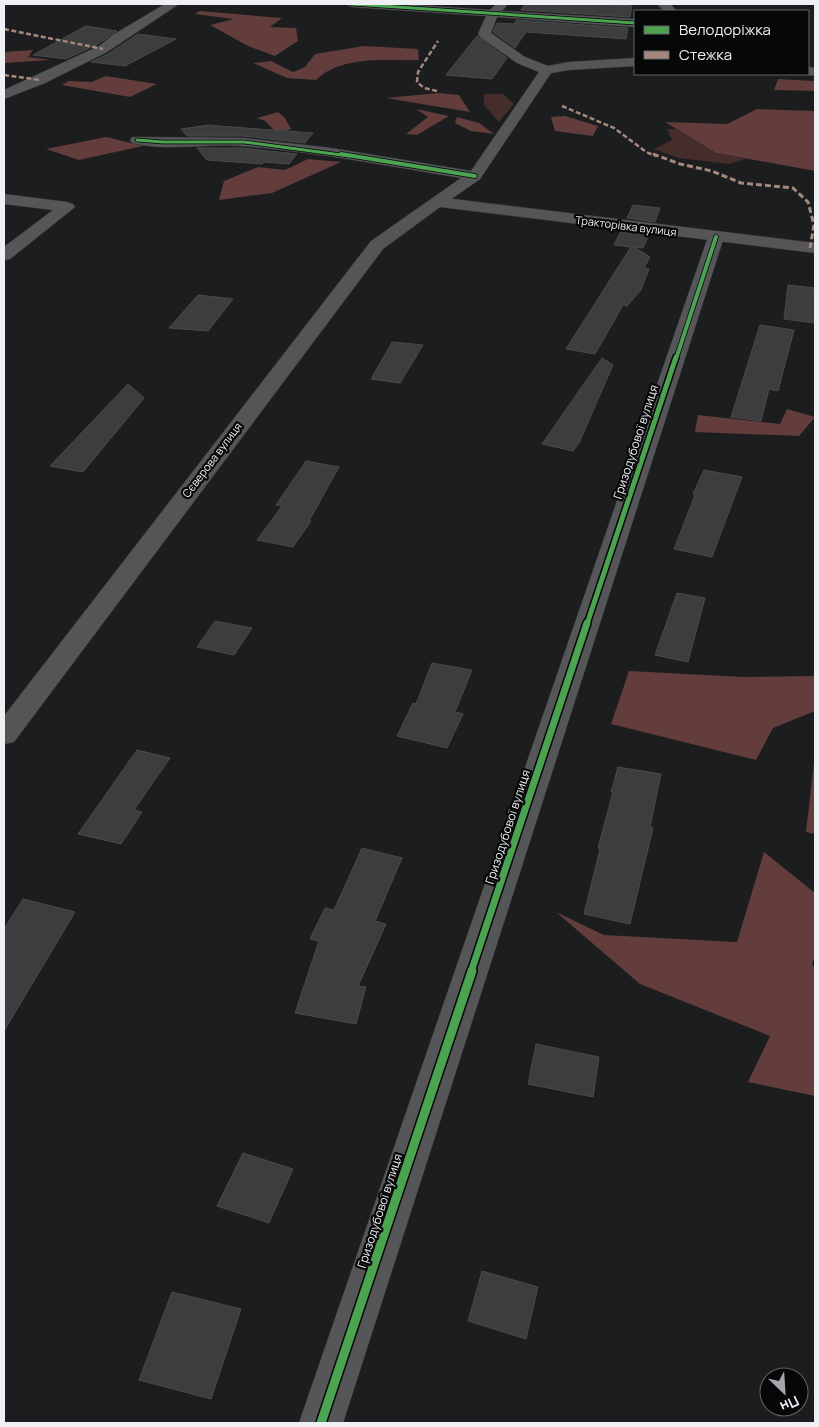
<svg xmlns="http://www.w3.org/2000/svg" width="819" height="1427" viewBox="0 0 819 1427" font-family="Manrope,sans-serif">
	<style>
		.green { fill: #442d2b }
		.forest { fill: #623d3c }
		.building { fill: #3b3d3e; stroke: #494a4c }
		.lines { fill: none; stroke-linecap: round; stroke-linejoin: round }
		.minor-casing { stroke: #37393a; stroke-width: 1 }
		.secondary-casing { stroke: #37393a; stroke-width: 1 }
		.minor { fill: #555658; fill-rule: evenodd }
		.secondary { fill: #565455; fill-rule: evenodd }
		.quiet-far1 { stroke: #a5887d; stroke-width: 2.5; stroke-dasharray: 5 2.5; stroke-linecap: butt }
		.quiet { stroke: #a5887d; stroke-width: 3; stroke-dasharray: 6 3; stroke-linecap: butt }
		.cycleway-far4-casing { stroke: #060708; stroke-width: 4.5 }
		.cycleway-far3-casing { stroke: #060708; stroke-width: 5.5 }
		.cycleway-far2-casing { stroke: #060708; stroke-width: 8 }
		.cycleway-far1-casing { stroke: #060708; stroke-width: 10 }
		.cycleway-casing { stroke: #060708; stroke-width: 12 }
		.cycleway-far4 { stroke: #4ca352; stroke-width: 3 }
		.cycleway-far3 { stroke: #4ca352; stroke-width: 4 }
		.cycleway-far2 { stroke: #4ca352; stroke-width: 5 }
		.cycleway-far1 { stroke: #4ca352; stroke-width: 7 }
		.cycleway { stroke: #4ca352; stroke-width: 9 }
		.labels { text-anchor: middle; stroke-width: 4.5; stroke-linejoin: round; paint-order: stroke }
		.far-street-label { font-size: 11px; fill: #eef0f3; stroke: #060708 }
		.street-label { font-size: 12px; fill: #eef0f3; stroke: #060708 }
	</style>
	<rect width="100%" height="100%" fill="#1b1d1f"/>
	<g class="green">
		<polygon points="484,94 503,94 514,104 499,122 484,105"/>
		<polygon points="667,129 676,129 716,153 746,159 729,164 678,158 654,149 672,140"/>
	</g>
	<g class="forest">
		<polygon points="199,11 282,18 270,27 296,28 298,41 275,56 248,46 210,25 234,19 195,14"/>
		<path d="M364 46 418 49 419 60C386 61 342 55 316 80L287 78 253 63 271 61 293 72 305 67 315 54Z"/>
		<polygon points="33,50 28,57 50,60 4,63 4,52"/>
		<polygon points="106,76 157,84 130,97 62,85 69,81 91,82"/>
		<polygon points="778,79 815,81 815,91 774,90"/>
		<polygon points="439,93 459,95 470,112 386,98"/>
		<polygon points="416,109 449,116 417,135 406,134 428,117"/>
		<polygon points="757,109 815,111 815,171 716,153 665,122 727,124"/>
		<polygon points="278,112 285,118 291,129 271,136 274,130 265,121 257,118"/>
		<polygon points="565,116 598,126 593,136 555,131 551,117"/>
		<polygon points="457,117 479,123 494,134 471,131 455,123"/>
		<polygon points="106,137 143,146 79,160 46,149"/>
		<polygon points="308,159 341,162 272,193 219,200 224,181 258,167 285,170"/>
		<polygon points="787,409 815,417 799,436 695,432 698,415 780,424"/>
		<polygon points="629,671 744,677 815,676 815,711 773,728 756,760 611,724"/>
		<polygon points="815,754 815,834 806,832"/>
		<polygon points="764,852 815,893 815,954 812,965 815,967 815,1096 748,1082 770,1036 640,984 556,912 604,935 737,942"/>
	</g>
	<g class="building">
		<polygon points="525,4 599,4 632,6 630,17 521,10"/>
		<polygon points="516,20 628,28 626,39 526,32 515,48 493,32 497,23 514,24"/>
		<polygon points="86,26 117,31 98,44 66,59 33,55"/>
		<polygon points="138,34 176,39 125,66 91,62 108,54"/>
		<polygon points="477,36 507,58 492,79 446,75"/>
		<polygon points="209,125 219,126 313,133 305,143 244,136 187,136 181,129"/>
		<polygon points="197,148 242,148 297,154 289,164 264,162 262,164 207,160"/>
		<polygon points="633,205 660,208 655,222 627,218"/>
		<polygon points="621,231 649,235 643,248 634,247 650,257 644,268 649,269 641,290 627,306 623,305 595,354 566,349 631,247 614,245"/>
		<polygon points="788,285 815,288 815,323 784,319"/>
		<polygon points="198,295 233,299 208,331 169,328"/>
		<polygon points="760,325 794,330 778,391 769,389 761,421 731,417"/>
		<polygon points="392,342 423,345 400,383 371,379"/>
		<polygon points="602,358 613,365 579,443 573,451 542,444"/>
		<polygon points="128,384 144,398 83,472 50,466"/>
		<polygon points="306,461 339,467 309,521 311,521 293,547 257,540 282,506 276,505"/>
		<polygon points="704,470 742,477 712,557 674,549 695,495 693,494"/>
		<polygon points="677,593 705,598 688,662 655,655"/>
		<polygon points="215,621 252,628 234,655 197,647"/>
		<polygon points="432,663 472,670 455,712 463,714 447,748 397,736 413,703 416,704"/>
		<polygon points="137,750 170,758 134,810 142,812 121,844 78,834"/>
		<polygon points="618,767 661,774 650,827 653,828 630,924 584,914 600,849 598,848 613,792 611,792"/>
		<polygon points="362,848 402,858 375,921 386,924 358,986 366,987 356,1024 295,1013 319,941 310,939 325,908 334,910"/>
		<polygon points="23,899 75,912 4,1031 4,929"/>
		<polygon points="536,1044 599,1057 593,1097 528,1084"/>
		<polygon points="243,1153 293,1169 269,1223 217,1206"/>
		<polygon points="482,1271 538,1287 526,1339 468,1321"/>
		<polygon points="172,1292 241,1309 211,1399 139,1380"/>
	</g>
	<g class="lines">
		<defs>
			<g id="minor">
				<polygon points="165,4 179,4 107,52 45,83 4,99 4,90 99,46 113,35"/>
				<path d="M346 4H400L490 10 496 4H508L502 11 635 19V27L497 17 491 33 525 57 548 66 569 62 635 58V66L569 70 551 73 480 179 443 205H431L429 202 431 199 461 178C389 166 316 152 242 146 206 143 168 152 132 143L130 140 132 137 244 138 331 148 471 171 539 72 517 63 480 37 478 34 486 16 352 7Z"/>
				<polygon points="657,4 670,4 677,11 664,11"/>
				<polygon points="808,67 815,68 815,76 803,74 808,74"/>
				<polygon points="4,194 67,202 73,204 75,207 10,259 4,260 4,247 53,210 4,204"/>
				<polygon points="716,232 722,233 724,237 343,1423 299,1423 708,237 710,233"/>
			</g>
			<polygon id="secondary" points="437,197 815,243 815,253 440,207 383,249 14,742 4,744 4,716 371,241 431,199"/>
		</defs>
		<use href="#minor" class="minor-casing"/>
		<use href="#secondary" class="secondary-casing"/>
		<use href="#minor" class="minor"/>
		<use href="#secondary" class="secondary"/>
		<g class="quiet-far1">
			<polyline points="4,29 103,49"/>
			<polyline points="4,75 40,80"/>
			<polyline points="437,91 424,88 417,82 418,72 438,41"/>
			<polyline points="562,106 614,128 646,152 656,156"/>
		</g>
		<polyline class="quiet" points="653,154 680,164 712,171 741,183 793,188 808,202 814,225 810,248"/>
		<defs>
			<g id="cycleway-far4">
				<polyline points="352,4 635,23"/>
				<polyline points="137,140 163,142 244,142 349,156"/>
			</g>
			<g id="cycleway-far3">
				<polyline points="341,154 475,176"/>
				<polyline points="676,359 716,237"/>
			</g>
			<polyline id="cycleway-far2" points="587,624 676,357"/>
			<polyline id="cycleway-far1" points="471,972 587,623"/>
			<polyline id="cycleway" points="321,1423 472,971"/>
		</defs>
		<use href="#cycleway-far4" class="cycleway-far4-casing"/>
		<use href="#cycleway-far3" class="cycleway-far3-casing"/>
		<use href="#cycleway-far2" class="cycleway-far2-casing"/>
		<use href="#cycleway-far1" class="cycleway-far1-casing"/>
		<use href="#cycleway" class="cycleway-casing"/>
		<use href="#cycleway-far4" class="cycleway-far4"/>
		<use href="#cycleway-far3" class="cycleway-far3"/>
		<use href="#cycleway-far2" class="cycleway-far2"/>
		<use href="#cycleway-far1" class="cycleway-far1"/>
		<use href="#cycleway" class="cycleway"/>
	</g>
	<g class="labels">
		<g class="far-street-label">
			<text transform="translate(626 226) rotate(7)" y="4">Тракторівка вулиця</text>
			<text transform="translate(212 460) rotate(-53)" y="4">Сєверова вулиця</text>
		</g>
		<g class="street-label">
			<text transform="translate(636 442) rotate(-72)" y="4">Гризодубової вулиця</text>
			<text transform="translate(508 827) rotate(-72)" y="4">Гризодубової вулиця</text>
			<text transform="translate(380 1211) rotate(-72)" y="4">Гризодубової вулиця</text>
		</g>
	</g>
	<rect width="819" height="1427" fill="none" stroke="#eef0f3" stroke-width="10"/>
	<rect x="634" y="10" width="175" height="65" fill="#060708" stroke="#636466"/>
	<rect x="644" y="26" width="25" height="8" fill="#4ca352" stroke="#636466"/>
	<text x="679" y="35" font-size="15" fill="#eef0f3">Велодоріжка</text>
	<rect x="644" y="51" width="25" height="8" fill="#a5887d" stroke="#636466"/>
	<text x="679" y="60" font-size="15" fill="#eef0f3">Стежка</text>
	<g transform="translate(784 1392) rotate(155)"><circle r="24" fill="#060708" stroke="#636466"/>
	<path d="M0-4L9 19L0 12L-9 19Z" fill="#a4a6a9"/>
	<text y="-8" font-size="14" font-weight="bold" text-anchor="middle" fill="#eef0f3">Пн</text>
	</g>
</svg>
